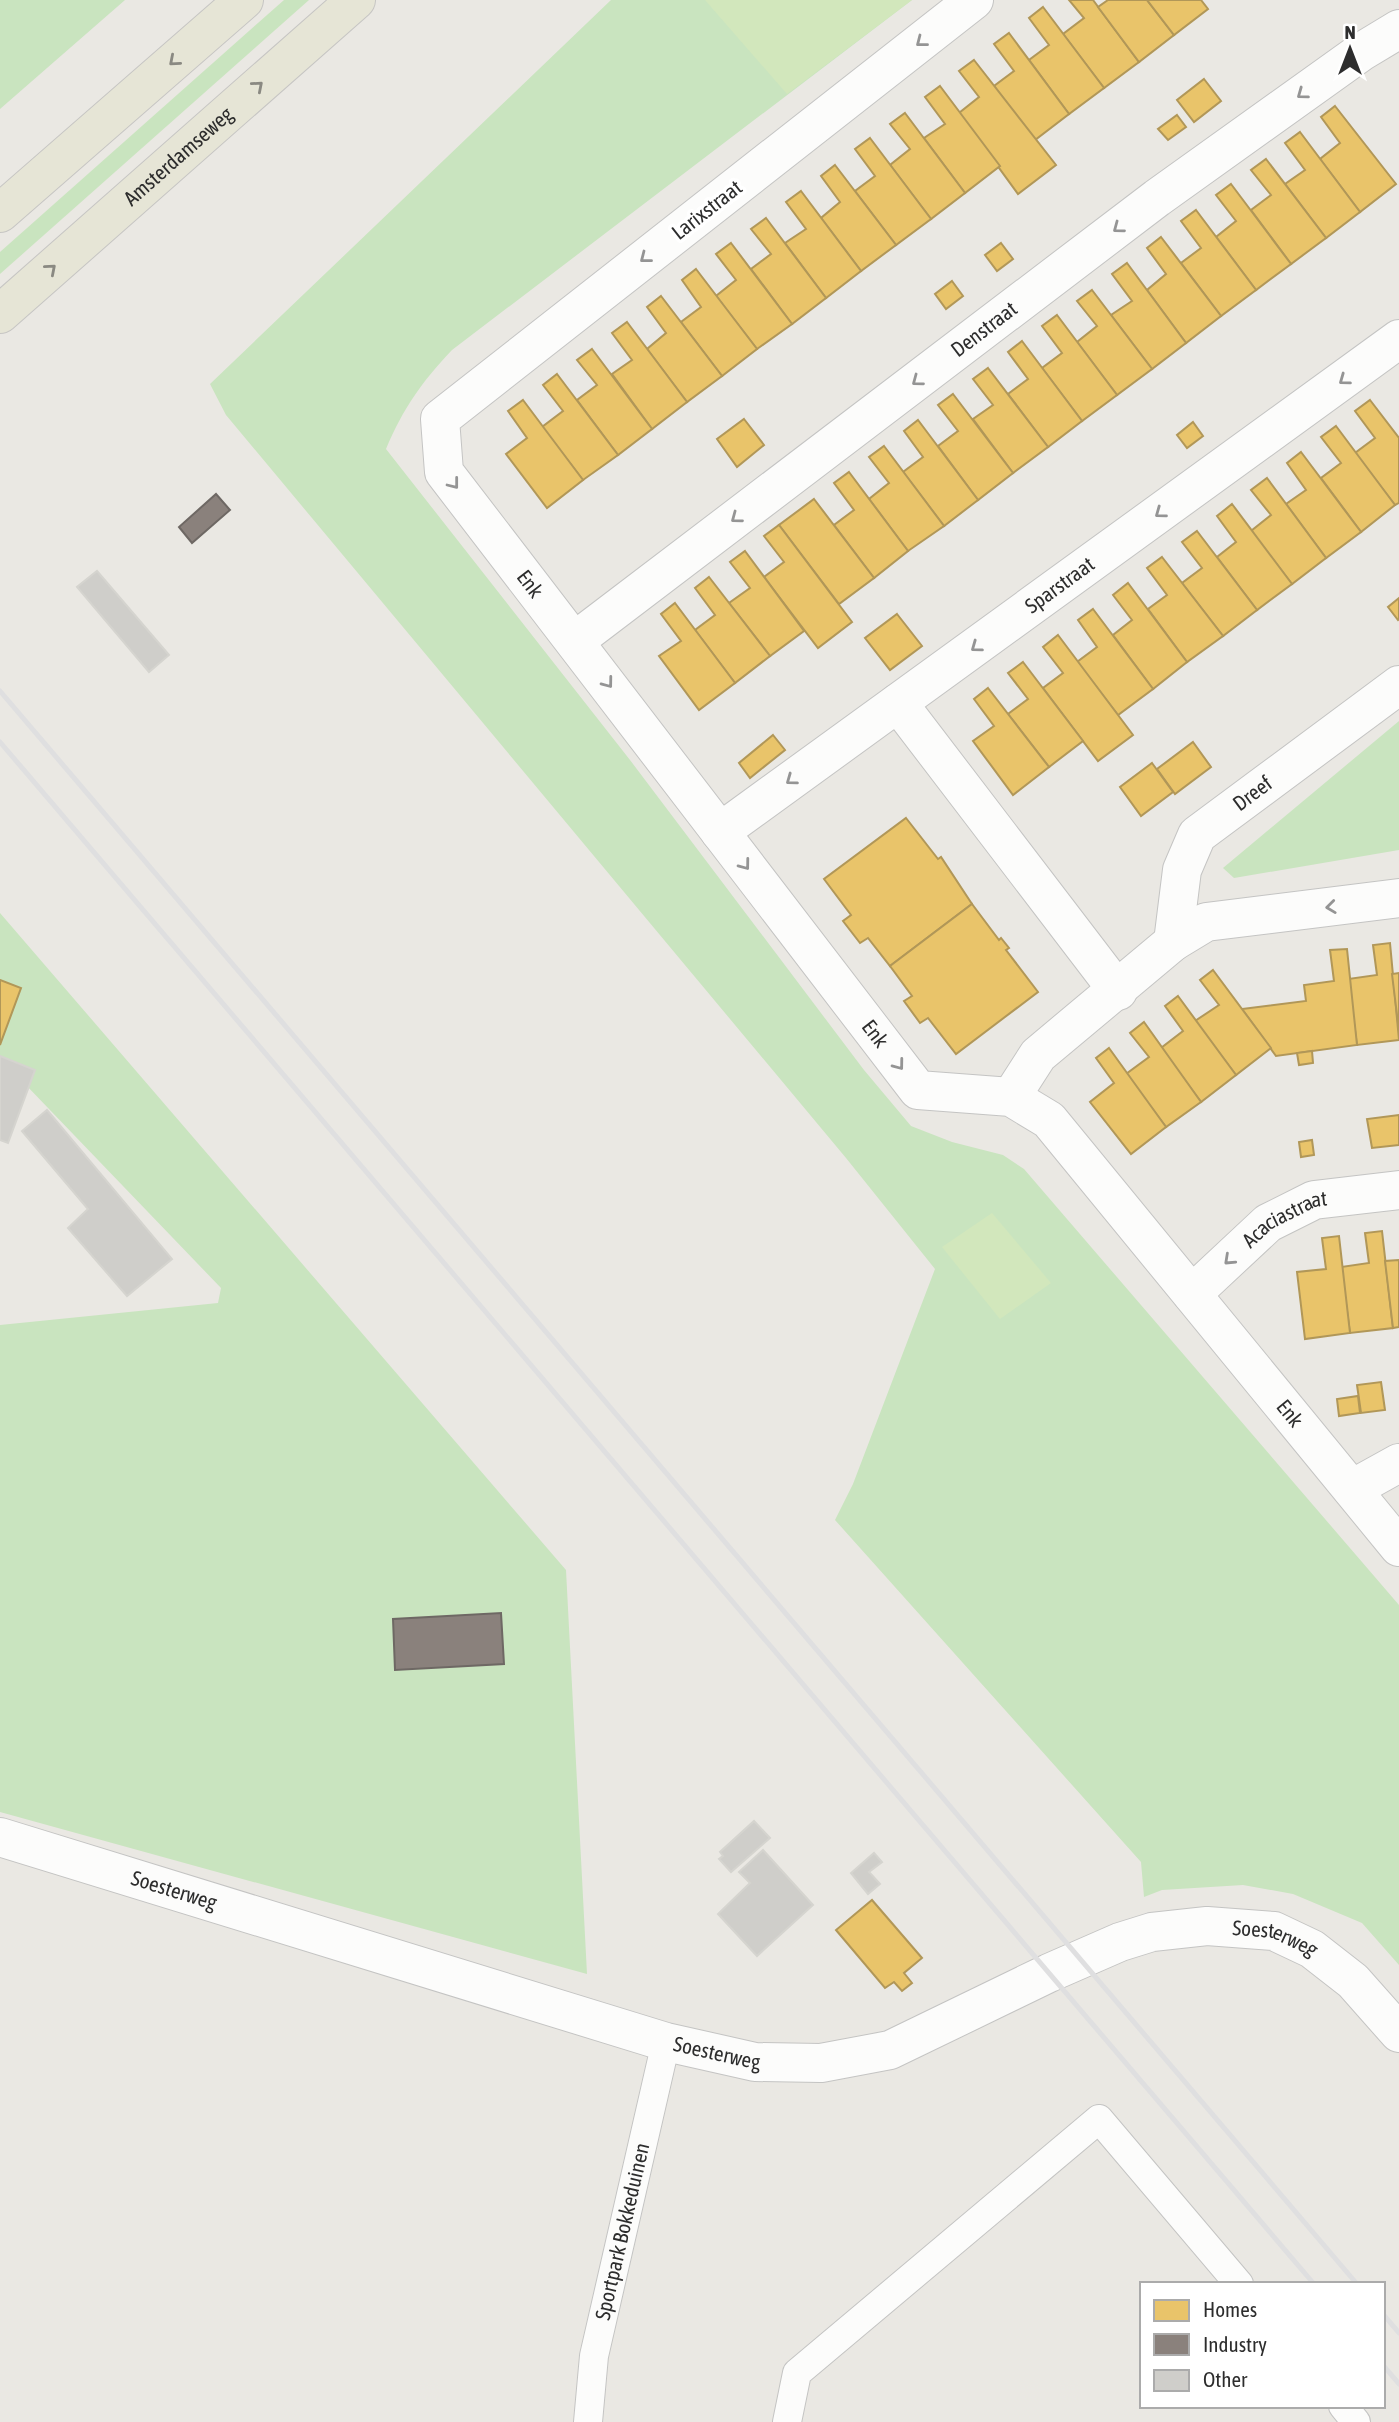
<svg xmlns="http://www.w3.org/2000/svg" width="1399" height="2422" viewBox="0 0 1399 2422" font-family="'Asap Condensed',sans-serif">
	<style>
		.green { fill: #c9e4bf }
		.pitch { fill: #d2e7bc }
		.homes { fill: #e9c46a; stroke: #b19758; stroke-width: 2 }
		.industry { fill: #8a817c; stroke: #6e6864; stroke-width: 2 }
		.building { fill: #cfceca; stroke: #d5d4cf; stroke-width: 2 }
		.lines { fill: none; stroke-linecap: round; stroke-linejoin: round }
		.service-casing { stroke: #c4c4c3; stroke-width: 30 }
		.pedestrian-casing { stroke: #c4c4c3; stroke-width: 40 }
		.minor-casing { stroke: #c4c4c3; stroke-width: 40 }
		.primary-casing { stroke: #c6c5c3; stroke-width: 40 }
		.service { stroke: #fcfcfb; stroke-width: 28 }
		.pedestrian { stroke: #fcfcfb; stroke-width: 38 }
		.minor { stroke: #fcfcfb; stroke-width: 38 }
		.primary { stroke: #e6e5d6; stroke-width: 38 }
		.rail { stroke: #dfdfe0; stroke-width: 5 }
		.oneway { stroke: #949494 }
		.oneway2 { stroke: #8a8982 }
		.labels { text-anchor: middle; stroke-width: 7; stroke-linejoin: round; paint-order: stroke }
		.street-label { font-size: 21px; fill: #2d2d2d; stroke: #fff }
	</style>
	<rect width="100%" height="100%" fill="#eae8e3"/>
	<g class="green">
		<polygon points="0,0 125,0 0,109"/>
		<polygon points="284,0 309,0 0,274 0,252"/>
		<path d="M611 0H912L452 350C421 383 404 407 386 449L630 760 864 1070 911 1126 952 1142 1003 1155 1024 1169 1399 1605V1965L1362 1923 1293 1894 1243 1885 1162 1890 1144 1897 1141 1862 835 1520 853 1484 935 1269 846 1158 226 415 210 384Z"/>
		<polygon points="1399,721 1399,850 1234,878 1223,868"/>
		<polygon points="0,913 566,1570 587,1974 0,1812 0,1325 218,1303 221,1288 0,1058"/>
	</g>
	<g class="pitch">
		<polygon points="705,0 912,0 787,94"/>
		<polygon points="992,1213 1051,1283 1000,1319 942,1247"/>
	</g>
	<g class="homes">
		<polygon points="1069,0 1093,0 1139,62 1104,88 1063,34 1084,18"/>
		<polygon points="1108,0 1147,0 1174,35 1139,62 1098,7"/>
		<polygon points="1147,0 1201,0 1208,9 1174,35"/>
		<polygon points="1043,7 1104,88 1069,114 1029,60 1049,45 1029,18"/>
		<polygon points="1009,33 1069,114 1035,140 994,86 1014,71 994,44"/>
		<polygon points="974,60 1056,165 1018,194 959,113 979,97 959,71"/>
		<polygon points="1204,79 1221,101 1194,122 1177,100"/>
		<polygon points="940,86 1000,166 965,193 924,138 945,124 925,97"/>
		<polygon points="1335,106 1396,184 1360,212 1320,159 1340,143 1321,117"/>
		<polygon points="905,113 965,193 931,219 890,165 910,149 890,124"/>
		<polygon points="1177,115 1186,127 1168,140 1158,129"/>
		<polygon points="1300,132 1360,212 1326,238 1285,184 1305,170 1285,143"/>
		<polygon points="870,138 931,219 896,245 855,191 875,176 855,149"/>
		<polygon points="1266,159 1326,238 1291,264 1251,210 1271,195 1251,170"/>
		<polygon points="835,165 896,245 861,271 821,218 840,202 821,176"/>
		<polygon points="1231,184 1291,264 1256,290 1216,237 1236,221 1216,195"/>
		<polygon points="801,191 861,271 826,298 785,243 806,229 786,202"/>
		<polygon points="1196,210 1256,290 1221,316 1181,263 1201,248 1181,221"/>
		<polygon points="766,218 826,298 792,324 751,269 771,254 751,229"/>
		<polygon points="1161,237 1221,316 1186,343 1147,290 1166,274 1147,248"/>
		<polygon points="731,243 792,324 757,349 716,296 736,280 716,254"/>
		<polygon points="1001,243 1013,259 997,271 985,255"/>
		<polygon points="1127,263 1186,343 1152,369 1111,315 1132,301 1112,274"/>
		<polygon points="696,269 757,349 722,376 681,322 701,307 682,280"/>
		<polygon points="952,281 963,296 946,309 935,294"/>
		<polygon points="1092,290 1152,369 1117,395 1077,342 1097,326 1077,301"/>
		<polygon points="661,296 722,376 687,402 647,349 666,333 647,307"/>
		<polygon points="1057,315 1117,395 1082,421 1042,368 1062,353 1042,326"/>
		<polygon points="627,322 687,402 652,429 612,374 632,360 612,333"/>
		<polygon points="1022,341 1082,421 1048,447 1008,394 1028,379 1008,352"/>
		<polygon points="592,349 652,429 618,455 577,400 597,385 577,360"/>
		<polygon points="988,368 1048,447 1013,473 973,419 993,405 973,379"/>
		<polygon points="557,374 618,455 583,480 542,427 563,411 543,385"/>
		<polygon points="953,394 1013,473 978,500 938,446 958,431 938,405"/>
		<polygon points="523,400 583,480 547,508 506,454 527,438 508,411"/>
		<polygon points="1370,400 1399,438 1399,503 1395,505 1355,453 1375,438 1355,411"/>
		<polygon points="744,419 764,445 737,467 717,439"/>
		<polygon points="918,420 978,500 944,526 903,472 923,457 904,431"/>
		<polygon points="1193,422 1203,436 1187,448 1177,435"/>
		<polygon points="1336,426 1395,505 1361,532 1321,478 1341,463 1321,437"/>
		<polygon points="884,446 944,526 908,551 869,499 889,483 869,457"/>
		<polygon points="1301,452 1361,532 1326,558 1286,504 1306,490 1287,463"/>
		<polygon points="849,472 908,551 874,578 834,525 854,510 834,483"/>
		<polygon points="1267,478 1326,558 1292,584 1251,531 1271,515 1251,490"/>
		<polygon points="814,499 874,578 839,604 779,525"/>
		<polygon points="1232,504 1292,584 1257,610 1217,557 1236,542 1217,516"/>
		<polygon points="779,525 852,622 818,648 764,577 784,562 764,536"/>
		<polygon points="1197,531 1257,610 1223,636 1182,583 1202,568 1182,542"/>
		<polygon points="745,551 804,631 770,656 729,603 750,588 730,562"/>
		<polygon points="1162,557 1223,636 1187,662 1148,609 1167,595 1147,568"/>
		<polygon points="709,577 770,656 735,683 695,630 715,615 695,588"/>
		<polygon points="1128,583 1187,662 1153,689 1113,635 1132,620 1113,595"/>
		<polygon points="1399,598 1399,619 1398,620 1388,607"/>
		<polygon points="675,603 735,683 699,710 659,656 681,641 661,614"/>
		<polygon points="1093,609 1153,689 1118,715 1077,662 1097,647 1078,620"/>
		<polygon points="897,614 922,646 890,670 865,638"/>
		<polygon points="1058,635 1133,735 1098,761 1043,688 1063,673 1043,647"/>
		<polygon points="1023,662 1083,741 1049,767 1008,714 1028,699 1008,673"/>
		<polygon points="988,688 1049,767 1013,795 973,741 994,726 974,699"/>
		<polygon points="773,735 785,750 750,778 739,763"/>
		<polygon points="1193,742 1211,767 1175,794 1157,769"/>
		<polygon points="1152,763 1173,792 1141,816 1120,787"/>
		<polygon points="906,818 938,859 941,857 972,904 890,966 868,938 860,943 843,921 851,915 824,879"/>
		<polygon points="972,904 999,940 1001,938 1009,948 1006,950 1038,992 956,1054 928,1018 920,1023 904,1001 912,996 890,966"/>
		<polygon points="1390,943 1399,1040 1357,1045 1348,979 1377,975 1373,945"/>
		<polygon points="1347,949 1357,1045 1276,1056 1242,1009 1306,1001 1304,985 1334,981 1330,950"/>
		<polygon points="1213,970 1271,1048 1236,1075 1195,1021 1219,1005 1200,980"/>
		<polygon points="1399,973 1399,1031 1392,974"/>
		<polygon points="0,980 21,988 0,1045"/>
		<polygon points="1178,996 1236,1075 1201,1102 1161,1048 1183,1031 1165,1006"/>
		<polygon points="1144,1022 1201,1102 1166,1127 1126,1074 1149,1057 1130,1033"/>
		<polygon points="1109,1048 1166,1127 1131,1154 1090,1102 1114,1083 1096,1058"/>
		<polygon points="1312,1051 1313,1063 1299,1065 1297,1053"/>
		<polygon points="1399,1115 1399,1145 1372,1148 1367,1119"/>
		<polygon points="1312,1140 1314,1155 1301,1157 1299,1142"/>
		<polygon points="1382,1231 1393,1328 1350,1333 1341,1267 1369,1263 1365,1233"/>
		<polygon points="1339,1236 1350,1333 1305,1339 1297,1272 1326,1269 1322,1238"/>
		<polygon points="1399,1260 1399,1327 1393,1328 1385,1261"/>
		<polygon points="1381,1382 1385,1410 1361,1413 1357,1385"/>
		<polygon points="1358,1396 1360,1413 1339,1416 1337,1399"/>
		<polygon points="872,1900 922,1958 904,1973 912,1983 902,1991 894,1982 885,1988 836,1930"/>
	</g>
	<g class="industry">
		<polygon points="216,494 230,510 192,543 179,527"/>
		<polygon points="501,1613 504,1664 395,1670 393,1619"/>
	</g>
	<g class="building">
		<polygon points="97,571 169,655 149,672 77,587"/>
		<polygon points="0,1056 35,1070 8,1143 0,1140"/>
		<polygon points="47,1110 172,1259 127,1296 68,1228 88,1209 22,1131"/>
		<polygon points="754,1821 770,1838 731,1872 719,1859 723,1856 720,1852"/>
		<polygon points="763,1850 813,1905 757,1956 718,1914 750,1883 739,1872"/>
		<polygon points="874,1853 882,1862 869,1872 880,1884 868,1894 851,1873"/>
	</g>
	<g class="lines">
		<defs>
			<g id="service">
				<polyline points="1343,2406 1356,2422"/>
				<path id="s1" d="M588 2422 594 2356 666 2042"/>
				<polyline points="787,2422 797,2373 1099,2119 1239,2284"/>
			</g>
			<polyline id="pedestrian" points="898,703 1118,991"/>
			<g id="minor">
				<path id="s2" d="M974 0 440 419 444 472 918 1090 1011 1097 1049 1120 1399 1547"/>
				<path id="s3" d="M576 640 1157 198 1361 52 1399 29"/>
				<path id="s4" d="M720 832 1399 339"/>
				<path id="s5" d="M1173 942 1182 870 1197 835 1399 685"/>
				<polyline points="1011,1097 1038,1055 1173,942 1206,922 1399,898"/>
				<path id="s6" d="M1192 1294 1268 1223 1314 1200 1399 1190"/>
				<polyline points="1352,1489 1399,1463"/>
				<path id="s7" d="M0 1837 666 2042 755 2062 821 2063 890 2050 1049 1973 1120 1942 1152 1932 1207 1926 1274 1931 1312 1949 1353 1981 1399 2033"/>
			</g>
			<g id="primary">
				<polyline points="0,213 244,0"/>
				<path id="s8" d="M0 314 356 0"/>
			</g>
		</defs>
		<use href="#service" class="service-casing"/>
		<use href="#pedestrian" class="pedestrian-casing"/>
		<use href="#minor" class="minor-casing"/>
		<use href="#primary" class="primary-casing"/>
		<use href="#service" class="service"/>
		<use href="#pedestrian" class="pedestrian"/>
		<use href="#minor" class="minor"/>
		<use href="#primary" class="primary"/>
		<g class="rail">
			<polyline points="0,691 1357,2284"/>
			<polyline points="0,742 1314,2284"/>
			<polyline points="1383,2314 1399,2333"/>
			<polyline points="1383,2365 1399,2384"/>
		</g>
	</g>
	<defs><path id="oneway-chevron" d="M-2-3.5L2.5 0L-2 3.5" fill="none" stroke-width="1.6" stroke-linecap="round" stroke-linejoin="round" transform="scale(1.75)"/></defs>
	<g class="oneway">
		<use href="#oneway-chevron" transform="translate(921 42) rotate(142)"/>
		<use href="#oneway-chevron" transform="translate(1302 94) rotate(144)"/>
		<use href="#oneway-chevron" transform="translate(1118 228) rotate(143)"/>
		<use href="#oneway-chevron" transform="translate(645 258) rotate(142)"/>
		<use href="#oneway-chevron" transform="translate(1344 380) rotate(144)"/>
		<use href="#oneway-chevron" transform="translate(917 381) rotate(143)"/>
		<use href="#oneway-chevron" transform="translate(454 484) rotate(52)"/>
		<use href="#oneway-chevron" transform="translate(1160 513) rotate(144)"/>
		<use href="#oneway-chevron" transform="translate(736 518) rotate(143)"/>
		<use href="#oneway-chevron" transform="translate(976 647) rotate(144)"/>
		<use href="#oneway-chevron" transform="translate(608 683) rotate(53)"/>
		<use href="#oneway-chevron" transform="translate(791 780) rotate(144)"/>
		<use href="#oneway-chevron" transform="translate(745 865) rotate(53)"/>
		<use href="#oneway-chevron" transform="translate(1331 907) rotate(173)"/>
		<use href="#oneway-chevron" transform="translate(899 1065) rotate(53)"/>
		<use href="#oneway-chevron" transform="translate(1229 1260) rotate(137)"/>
	</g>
	<g class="oneway2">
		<use href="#oneway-chevron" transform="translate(174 61) rotate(139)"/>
		<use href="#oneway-chevron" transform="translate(258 86) rotate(-41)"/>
		<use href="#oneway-chevron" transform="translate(51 269) rotate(-41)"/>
	</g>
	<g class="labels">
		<g class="street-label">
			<text dy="7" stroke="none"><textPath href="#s8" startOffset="238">Amsterdamseweg</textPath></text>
			<text transform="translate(707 210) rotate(-38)" y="7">Larixstraat</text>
			<text dy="7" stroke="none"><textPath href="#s3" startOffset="513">Denstraat</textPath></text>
			<text dy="7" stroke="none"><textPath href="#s2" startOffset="873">Enk</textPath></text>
			<text dy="7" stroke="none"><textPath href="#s4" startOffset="420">Sparstraat</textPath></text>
			<text dy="7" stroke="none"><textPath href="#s5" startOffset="180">Dreef</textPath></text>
			<text dy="7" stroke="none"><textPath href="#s2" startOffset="1440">Enk</textPath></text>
			<text dy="7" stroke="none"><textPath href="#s6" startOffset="121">Acaciastraat</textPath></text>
			<text dy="7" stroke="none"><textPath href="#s2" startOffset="2028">Enk</textPath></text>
			<text dy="7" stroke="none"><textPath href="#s7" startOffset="182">Soesterweg</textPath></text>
			<text dy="7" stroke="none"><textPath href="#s7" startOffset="1337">Soesterweg</textPath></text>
			<text dy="7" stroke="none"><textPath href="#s7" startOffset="749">Soesterweg</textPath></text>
			<text dy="7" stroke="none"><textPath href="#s1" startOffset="194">Sportpark Bokkeduinen</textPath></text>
		</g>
	</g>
	<rect x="1140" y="2282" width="245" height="126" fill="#ffffff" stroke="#ababab" stroke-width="2"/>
	<rect x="1154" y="2300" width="35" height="21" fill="#e9c46a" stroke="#ababab" stroke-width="2"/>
	<text x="1203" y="2317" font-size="21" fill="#2d2d2d">Homes</text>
	<rect x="1154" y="2334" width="35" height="21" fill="#8a817c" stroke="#ababab" stroke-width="2"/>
	<text x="1203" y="2352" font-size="21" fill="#2d2d2d">Industry</text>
	<rect x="1154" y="2370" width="35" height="21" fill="#cfceca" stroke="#ababab" stroke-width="2"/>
	<text x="1203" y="2387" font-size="21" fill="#2d2d2d">Other</text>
	<g transform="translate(1350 49)" stroke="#ffffff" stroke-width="5" paint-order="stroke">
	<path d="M0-5L12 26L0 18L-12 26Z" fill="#2d2d2d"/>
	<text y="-10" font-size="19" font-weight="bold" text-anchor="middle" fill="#2d2d2d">N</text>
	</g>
</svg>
